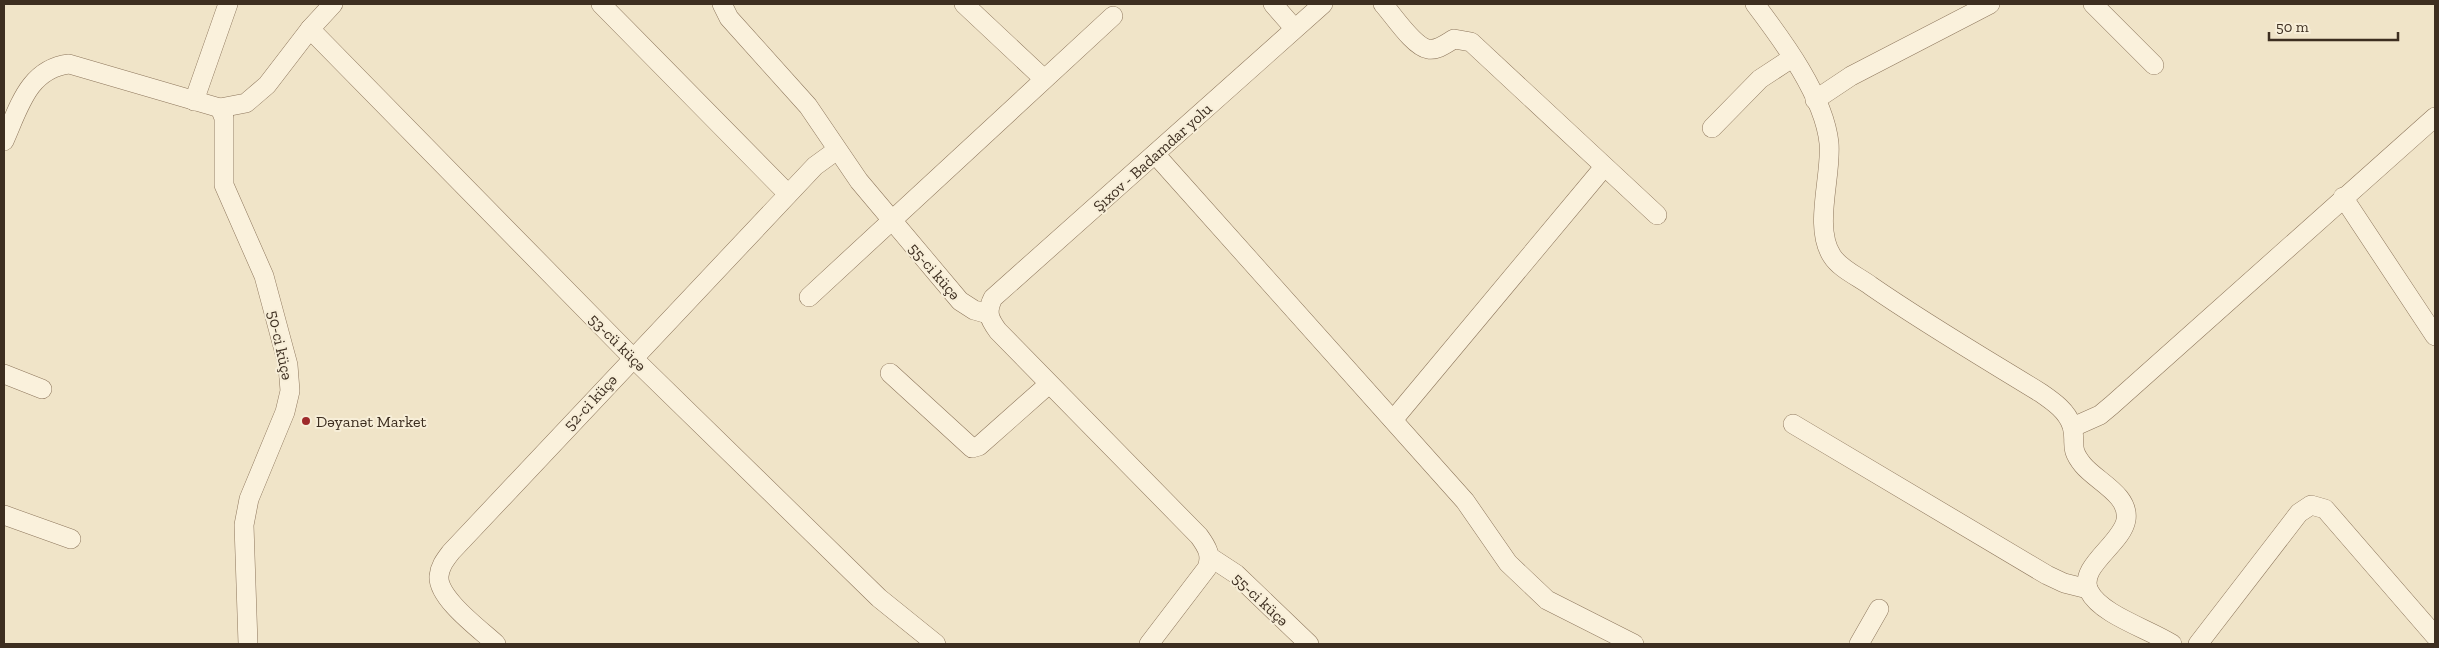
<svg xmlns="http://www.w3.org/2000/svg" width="2439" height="648" viewBox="0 0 2439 648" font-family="'Zilla Slab',serif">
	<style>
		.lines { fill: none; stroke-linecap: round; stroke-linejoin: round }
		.minor-casing { stroke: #8d765c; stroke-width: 20 }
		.minor { stroke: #faf1dc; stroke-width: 19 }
		.poi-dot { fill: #9e2a2b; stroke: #f7eed8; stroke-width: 2 }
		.labels { text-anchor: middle; stroke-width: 4; stroke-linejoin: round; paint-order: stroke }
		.street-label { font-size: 16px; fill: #3d2e20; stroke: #f7eed8 }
		.poi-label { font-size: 16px; fill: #3d2e20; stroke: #f7eed8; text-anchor: start }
	</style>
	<rect width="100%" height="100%" fill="#f0e4c8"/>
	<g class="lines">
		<defs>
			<g id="minor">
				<polyline points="601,4 788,194"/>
				<polyline points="722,4 729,18 808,106 859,181 960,301 974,310 988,314"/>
				<polyline points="964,4 1044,79"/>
				<polyline points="1273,4 1294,28"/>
				<path d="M1383 4C1394 16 1413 46 1428 49 1437 51 1447 43 1454 39L1471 42 1657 215"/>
				<path d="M1755 4C1783 41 1824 96 1829 143 1832 176 1813 227 1832 256 1840 269 1859 277 1871 286 1926 324 1984 358 2041 393 2054 402 2067 411 2072 426 2077 443 2068 447 2083 465 2096 481 2130 495 2126 520 2122 544 2077 567 2089 591 2101 615 2149 629 2172 644"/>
				<polyline points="2093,4 2154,65"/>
				<polyline points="310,29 632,357 879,598 936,644"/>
				<polyline points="1815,100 1851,76 1990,4"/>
				<polyline points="194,101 228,4"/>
				<polyline points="220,108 224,118 224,185 264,276 288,365 290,391 285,412 249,499 244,525 248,644"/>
				<polyline points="1712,128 1760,79 1792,58"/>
				<path d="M4 141C19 108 28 69 69 64L220 108 246 103 267 85 310 29 333 4"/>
				<polyline points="1155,154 1465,501 1508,563 1547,600 1634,644"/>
				<polyline points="2343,197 2435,336"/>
				<polyline points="809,297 1113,16"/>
				<polyline points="890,373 972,448 979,446 1049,384"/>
				<polyline points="4,374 42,389"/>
				<polyline points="1393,420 1604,167"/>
				<polyline points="1793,424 2047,575 2064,583 2088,589"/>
				<polyline points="2073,427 2100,415 2112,405 2435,117"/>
				<polyline points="4,515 71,539"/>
				<polyline points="1210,557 1236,574 1309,644"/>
				<path d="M496 644C481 630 437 598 439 576 440 566 445 560 451 552L815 166 837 150"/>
				<path d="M1149 644 1207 568C1212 555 1207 547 1199 536L998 331C989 319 986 312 993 298L1323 4"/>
				<polyline points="1859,644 1879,609"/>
				<polyline points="2198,644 2299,513 2311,505 2325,509 2435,636"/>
			</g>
		</defs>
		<use href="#minor" class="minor-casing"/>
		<use href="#minor" class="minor"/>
	</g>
	<circle class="poi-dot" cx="306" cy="421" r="5"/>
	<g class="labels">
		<g class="street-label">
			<text transform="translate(1152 157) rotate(-42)" y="6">Şıxov - Badamdar yolu</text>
			<text transform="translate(935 271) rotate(49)" y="6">55-ci küçə</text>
			<text transform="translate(618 342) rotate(45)" y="6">53-cü küçə</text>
			<text transform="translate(281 345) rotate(78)" y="6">50-ci küçə</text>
			<text transform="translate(590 402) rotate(-47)" y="6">52-ci küçə</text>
			<text transform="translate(1261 599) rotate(43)" y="6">55-ci küçə</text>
		</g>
		<g class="poi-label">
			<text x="316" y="427">Dəyanət Market</text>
		</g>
	</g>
	<rect width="2439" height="648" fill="none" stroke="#3d2e20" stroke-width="10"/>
	<path d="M2269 32v8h129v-8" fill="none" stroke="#3d2e20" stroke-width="2.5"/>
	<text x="2276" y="32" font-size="15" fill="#3d2e20" stroke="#f7eed8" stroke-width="4" paint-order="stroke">50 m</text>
</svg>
